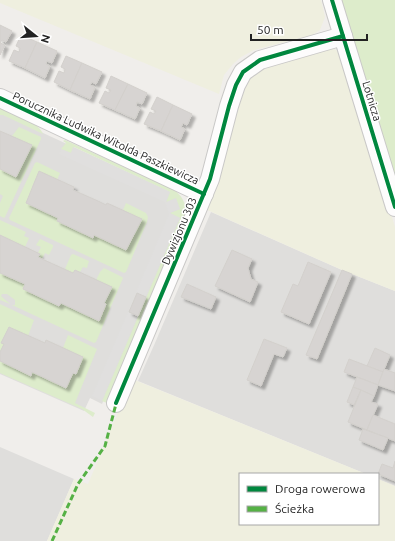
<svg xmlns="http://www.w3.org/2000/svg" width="395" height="541" viewBox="0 0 395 541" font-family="Ubuntu,sans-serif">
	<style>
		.residential { fill: #dfdedc }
		.farmland { fill: #efefdf }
		.grass { fill: #ddeccb }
		.parking { fill: #e0dfde }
		.building { fill: #d7d4d2; stroke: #d3d0cc; filter: url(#shadow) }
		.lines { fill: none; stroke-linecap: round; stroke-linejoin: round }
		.minor-casing { stroke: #c9c8c7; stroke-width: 20 }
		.minor { stroke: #fdfcfc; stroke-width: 18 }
		.quiet { stroke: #55b145; stroke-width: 3; stroke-dasharray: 6 3; stroke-linecap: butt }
		.cycleway-casing { stroke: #fff; stroke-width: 6 }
		.cycleway { stroke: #00873e; stroke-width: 4 }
		.labels { text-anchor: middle; stroke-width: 3; stroke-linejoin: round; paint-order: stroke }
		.street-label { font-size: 11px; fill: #222; stroke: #fff }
	</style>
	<defs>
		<filter id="shadow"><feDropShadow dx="3.5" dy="3.5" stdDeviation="1" flood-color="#0004"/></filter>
	</defs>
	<rect width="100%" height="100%" fill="#f0eeeb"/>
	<g class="residential">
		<polygon points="0,114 2,114 175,194 183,213 102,404 90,398 84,411 0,374"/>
		<polygon points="211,212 342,270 395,291 395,486 378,479 378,474 366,474 138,381 155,343"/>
		<polygon points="0,447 74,479 47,541 0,541"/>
	</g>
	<g class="farmland">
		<polygon points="0,0 321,0 325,17 320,30 312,35 254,50 241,57 233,64 224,75 219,94 0,3"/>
		<polygon points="329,47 336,50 341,55 395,227 395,291 342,270 205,209 235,109 246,83 253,76 260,71 278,63"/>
		<polygon points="132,379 366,474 240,474 240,524 378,524 378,479 395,486 395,541 47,541 74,479 88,484"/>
	</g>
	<g class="grass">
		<polygon points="338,0 395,0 395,180"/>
		<path d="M0 107C13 113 38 121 43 134L3 115H0Z"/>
		<polygon points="19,127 41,137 41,139 5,217 4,218 0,216 0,203 3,196 0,194 0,169 16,176 32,145 12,136"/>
		<path d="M65 140 173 189C182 196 186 202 186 214L107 403 102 401 180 218 170 213 180 209 166 202 170 192 74 147 71 153 61 149 66 143 63 141Z"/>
		<polygon points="37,162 60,173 57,180 39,172 32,187 33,188 26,203 58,218 57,221 93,238 94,235 134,235 142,219 123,210 126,203 146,213 148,217 147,222 126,272 124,273 10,220 9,218 35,163"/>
		<polygon points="0,220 26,232 24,236 29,238 25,247 0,235"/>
		<polygon points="40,239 53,245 53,247 49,255 45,253 42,259 38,257 40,254 38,253 41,247 36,245"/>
		<polygon points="73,254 89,261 87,268 83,267 80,272 75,270 73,273 65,269 71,255"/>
		<polygon points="104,268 122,277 123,278 96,342 94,343 12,305 15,305 15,300 7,294 2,294 1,296 10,304 0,300 0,273 25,284 23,289 59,306 61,303 99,321 106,305 104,303 112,287 96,280 100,272"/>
		<polygon points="0,304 34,320 28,336 9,327 1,343 4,344 0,352"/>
		<polygon points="68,335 97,349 75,403 95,413 93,417 82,409 0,373 0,361 31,375 32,372 66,388 73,373 76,374 83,357 63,348"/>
	</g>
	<g class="parking">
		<polygon points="73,147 170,192 166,202 176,198 180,209 169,213 180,218 146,297 136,292 169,214 165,202 59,154 61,149 71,153"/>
		<polygon points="128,312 138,316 102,401 92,396"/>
	</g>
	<g class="building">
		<polygon points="0,25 12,31 6,42 2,40 0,43 5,45 0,55"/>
		<polygon points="21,35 37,42 25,68 9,61 14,50 19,52 20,48 16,46"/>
		<polygon points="37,42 57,51 52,63 47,61 46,64 50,66 45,78 25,68"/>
		<polygon points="66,56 82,63 70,90 54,82 59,71 64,73 65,69 61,67"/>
		<polygon points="82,63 102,72 96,84 92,82 90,85 95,87 90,99 70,90"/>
		<polygon points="111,76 128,84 115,110 99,103 105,91 109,93 111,90 106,88"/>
		<polygon points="128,84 147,93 142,104 137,102 136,106 140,108 135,119 115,110"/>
		<polygon points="157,97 173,105 161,131 144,124 150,112 154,114 156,111 151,109"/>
		<polygon points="173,105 192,114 187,125 183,123 181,127 185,129 180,140 161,131"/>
		<polygon points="0,131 32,145 16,177 0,169"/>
		<polygon points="39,171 74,187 73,190 98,201 106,205 107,203 142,219 126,250 94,235 93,238 57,221 58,218 26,203"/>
		<polygon points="0,235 40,254 38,257 42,259 73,273 75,270 112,287 104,303 106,304 99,321 61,303 59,306 23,289 25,284 0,273"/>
		<polygon points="232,250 252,259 248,268 251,279 258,282 250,302 215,286"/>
		<polygon points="308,262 331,272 309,324 281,312 293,284 298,286"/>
		<polygon points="342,270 352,274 317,359 306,355"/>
		<polygon points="187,284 216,297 211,309 181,297"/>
		<polygon points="137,293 146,297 138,316 129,312"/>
		<polygon points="9,327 45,343 46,340 83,357 76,374 73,373 66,388 32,372 31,376 0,361 0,352 4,344 1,343"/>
		<polygon points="264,339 287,348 283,357 274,354 261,386 247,380"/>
		<polygon points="375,348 390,355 383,372 367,366"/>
		<polygon points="349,359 383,372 378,385 344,372"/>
		<polygon points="384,369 395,373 395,391 378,385"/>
		<polygon points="357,377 378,385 374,396 353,387"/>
		<polygon points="353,387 361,390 354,405 347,402"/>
		<polygon points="361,390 374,396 371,402 378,404 367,430 348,422"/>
		<polygon points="373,415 395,424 395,441 367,430"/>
		<polygon points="363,429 388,438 383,450 359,440"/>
		<polygon points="395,461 395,481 378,474 382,464 393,468"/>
	</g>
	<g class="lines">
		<defs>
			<g id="minor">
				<polyline points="332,0 395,207"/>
				<polyline points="0,98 204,194"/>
				<polyline points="116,403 210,179 229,106 236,85 243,72 260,60 343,36"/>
			</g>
		</defs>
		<use href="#minor" class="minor-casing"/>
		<use href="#minor" class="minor"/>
		<polyline class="quiet" points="52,541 78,484 105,446 117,400"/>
		<defs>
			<g id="cycleway">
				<polyline points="332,0 395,207"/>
				<polyline points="0,98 204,194"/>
				<polyline points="116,403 210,179 229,106 236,85 243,72 260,60 343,36"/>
			</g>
		</defs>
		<use href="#cycleway" class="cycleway-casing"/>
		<use href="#cycleway" class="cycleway"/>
	</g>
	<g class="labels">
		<g class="street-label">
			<text transform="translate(372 101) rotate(73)" y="4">Lotnicza</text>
			<text transform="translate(106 138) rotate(25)" y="4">Porucznika Ludwika Witolda Paszkiewicza</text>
			<text transform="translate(179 231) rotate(-67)" y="4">Dywizjonu 303</text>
		</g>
	</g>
	<rect x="239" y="473" width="140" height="52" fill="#ffffff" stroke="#a7a7a7"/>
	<rect x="247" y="486" width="20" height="6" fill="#00873e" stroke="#a7a7a7"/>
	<text x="275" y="493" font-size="12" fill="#222222">Droga rowerowa</text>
	<rect x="247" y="506" width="20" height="6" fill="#55b145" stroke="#a7a7a7"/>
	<text x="275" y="513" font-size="12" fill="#222222">Ścieżka</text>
	<g transform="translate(36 36) rotate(107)" stroke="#ffffff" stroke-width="3" paint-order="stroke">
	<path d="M0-3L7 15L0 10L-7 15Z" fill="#222222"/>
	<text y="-6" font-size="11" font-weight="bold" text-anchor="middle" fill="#222222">N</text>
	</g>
	<path d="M251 34v6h116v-6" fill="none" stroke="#222222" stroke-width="2"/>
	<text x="257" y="34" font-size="12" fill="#222222" stroke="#ffffff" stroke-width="3" paint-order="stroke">50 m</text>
</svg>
